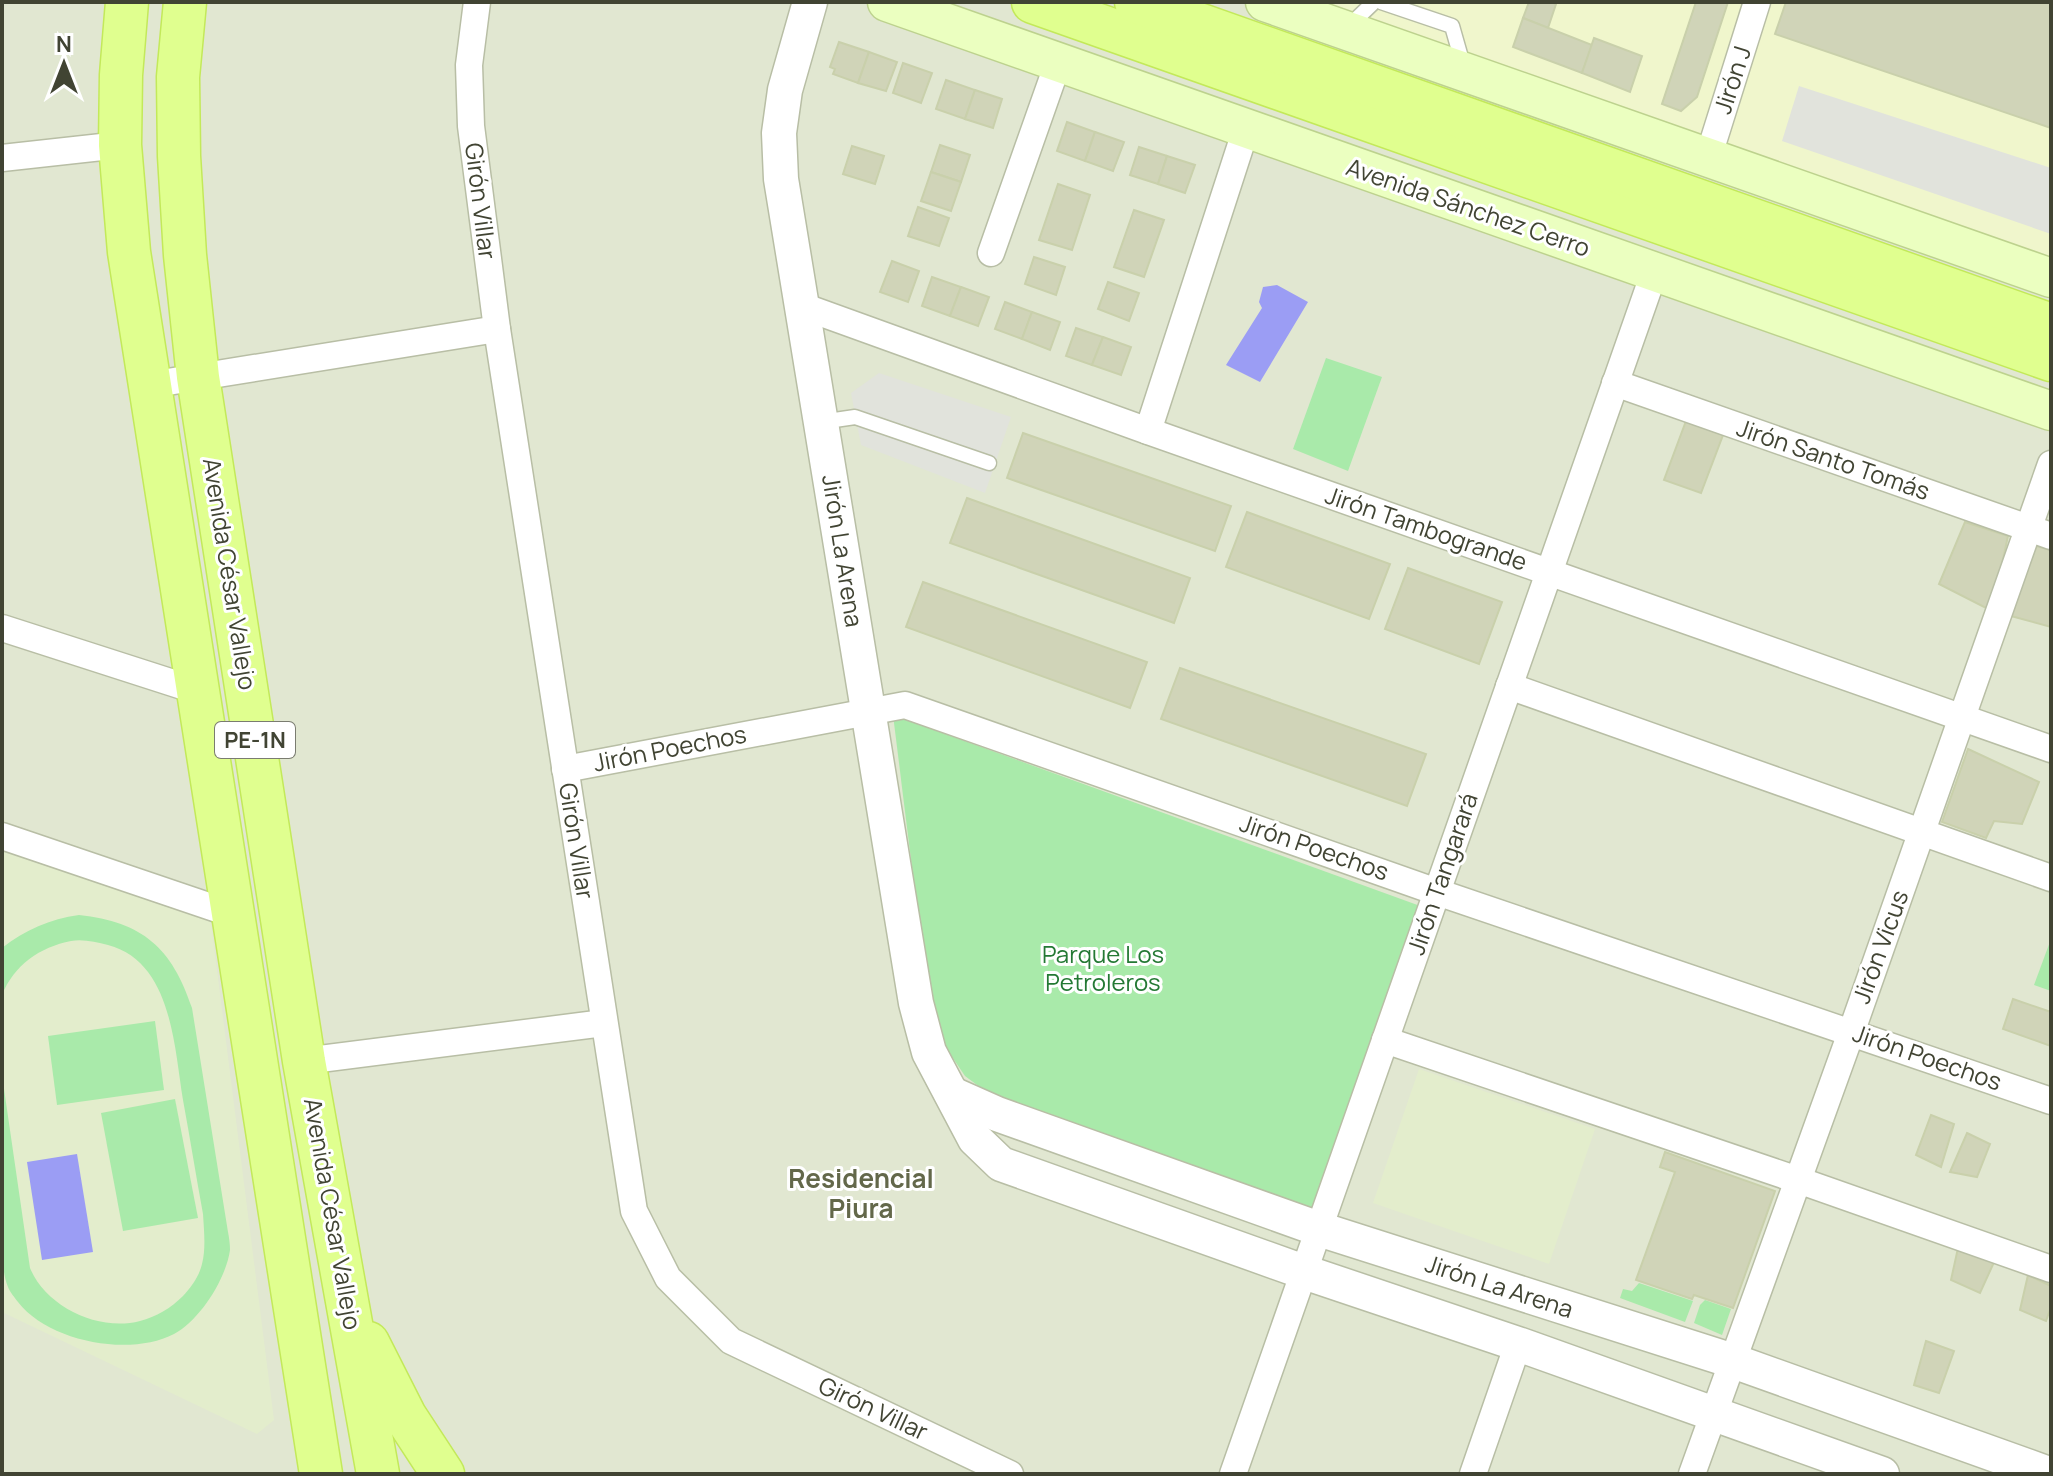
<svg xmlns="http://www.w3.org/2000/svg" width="2053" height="1476" viewBox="0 0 2053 1476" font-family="Manrope,sans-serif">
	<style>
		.residential { fill: #e1e7d1 }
		.commercial { fill: #f0f6cc }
		.education { fill: #e3edcc }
		.green { fill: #a9eaaa }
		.parking { fill: #e1e3dc }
		.water { fill: #9b9df4 }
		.building { fill: #d0d4b8; stroke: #c9d0ab; stroke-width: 2 }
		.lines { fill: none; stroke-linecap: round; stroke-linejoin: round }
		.service-casing { stroke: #b8bea5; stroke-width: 17 }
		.minor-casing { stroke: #b8bea5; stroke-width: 29 }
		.tertiary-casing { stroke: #b8bea5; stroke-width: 37 }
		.secondary-casing { stroke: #bdd28e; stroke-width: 41 }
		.primary-casing { stroke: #c3e95a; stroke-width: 45 }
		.service { stroke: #fff; stroke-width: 14 }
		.minor { stroke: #fff; stroke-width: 26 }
		.tertiary { stroke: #fff; stroke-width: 34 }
		.secondary { stroke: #ebffc0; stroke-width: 38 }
		.primary { stroke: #e0ff8f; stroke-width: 42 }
		.labels { text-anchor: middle; stroke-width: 6; stroke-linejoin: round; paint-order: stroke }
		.shield { fill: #fff; stroke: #7a7c70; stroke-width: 2 }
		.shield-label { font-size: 22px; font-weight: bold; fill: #414433 }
		.street-label { font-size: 24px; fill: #414433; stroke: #fff }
		.park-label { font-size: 24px; fill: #247934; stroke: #fff }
		.neighbourhood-label { font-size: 26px; font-weight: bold; fill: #63684a; stroke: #fff }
	</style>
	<rect width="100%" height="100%" fill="#eef3e3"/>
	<polygon class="residential" points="2,2 1306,2 2051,266 2051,1474 2,1474"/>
	<polygon class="commercial" points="1306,2 2051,2 2051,266"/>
	<g class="education">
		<polygon points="2,846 210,915 274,1420 257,1434 2,1312"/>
		<polygon points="1419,1069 1595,1129 1549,1264 1373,1203"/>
	</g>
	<g class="green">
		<polygon points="1326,358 1382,377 1348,471 1293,449"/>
		<polygon points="893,715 1423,907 1311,1219 1024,1120 965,1076 944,1045 930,1012"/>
		<path d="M79 915C143 922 172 948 192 1008L228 1232C229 1237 230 1244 230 1250 226 1279 200 1320 174 1334 130 1357 49 1342 18 1302 15 1298 10 1292 8 1287 0 1269 2 1229 2 1209 2 1164 2 1120 2 1075L30 1268C46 1307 99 1332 140 1321 156 1317 171 1308 183 1296 191 1287 199 1277 202 1264 206 1249 204 1230 203 1214 196 1176 190 1138 183 1100 174 1046 172 962 108 945 96 942 83 939 71 941 40 947 14 965 2 995V948C25 930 50 919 79 915Z"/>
		<polygon points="2051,939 2051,991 2034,985"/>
		<polygon points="155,1021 164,1090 57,1105 48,1036"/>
		<polygon points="175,1099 198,1218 123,1231 101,1113"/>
		<polygon points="1639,1283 1693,1301 1685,1322 1620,1298 1623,1289 1632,1291"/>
		<polygon points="1705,1300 1731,1309 1722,1335 1694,1323 1700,1305"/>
	</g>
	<g class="parking">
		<polygon points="1799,86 2051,168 2051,234 1782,141"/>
		<polygon points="879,373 1011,417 985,493 861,445 851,393"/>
	</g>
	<g class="water">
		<polygon points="1277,285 1308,302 1260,382 1226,365 1262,308 1259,302 1263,287"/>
		<polygon points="77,1154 93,1252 42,1260 27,1162"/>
	</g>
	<g class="building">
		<polygon points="1529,2 1551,2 1556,4 1548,28 1523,18"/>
		<polygon points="1696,2 1728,2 1697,97 1681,111 1662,104"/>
		<polygon points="1786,2 2051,2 2051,128 1775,34"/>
		<polygon points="1523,18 1592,45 1582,73 1513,47"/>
		<polygon points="1594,38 1642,56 1630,92 1582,73"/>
		<polygon points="839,42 869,52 858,83 833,74 835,69 830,67"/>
		<polygon points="869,52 897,62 886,91 858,83"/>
		<polygon points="903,63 932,73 921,103 893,93"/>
		<polygon points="946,80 975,90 965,119 936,109"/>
		<polygon points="975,90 1002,99 993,128 965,119"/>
		<polygon points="1067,122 1095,132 1085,161 1057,151"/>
		<polygon points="1095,132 1124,142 1113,171 1085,161"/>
		<polygon points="940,145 970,155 961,182 931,172"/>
		<polygon points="852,146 884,156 875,184 843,174"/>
		<polygon points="1139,147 1167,156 1158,184 1130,175"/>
		<polygon points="1167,156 1195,165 1185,193 1158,184"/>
		<polygon points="931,172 961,182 951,211 921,201"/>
		<polygon points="1058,184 1090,195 1072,250 1039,240"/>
		<polygon points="918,207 949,218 939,246 908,236"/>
		<polygon points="1134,210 1164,220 1144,277 1114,267"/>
		<polygon points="1034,257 1065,267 1056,295 1025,284"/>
		<polygon points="892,261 919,271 908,302 880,292"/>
		<polygon points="932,277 961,287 950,316 922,306"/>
		<polygon points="1108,282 1139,293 1129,321 1098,309"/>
		<polygon points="961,287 989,297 978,326 950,316"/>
		<polygon points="1005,302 1032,312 1022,339 995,329"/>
		<polygon points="1032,312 1060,322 1050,350 1022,339"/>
		<polygon points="1076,328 1103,337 1092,365 1066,356"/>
		<polygon points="1103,337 1131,347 1121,375 1092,365"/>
		<polygon points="1686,421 1723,435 1701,493 1664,480"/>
		<polygon points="1023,433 1231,506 1215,551 1007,478"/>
		<polygon points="967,498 1190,578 1174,623 950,543"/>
		<polygon points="1247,512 1390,564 1369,619 1226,567"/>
		<polygon points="1965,522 2008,536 1992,611 1939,584"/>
		<polygon points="2036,546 2051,550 2051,627 2011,616"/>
		<polygon points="1408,568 1502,602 1479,664 1385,629"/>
		<polygon points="923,582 1147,662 1130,708 906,627"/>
		<polygon points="1180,668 1426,754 1407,806 1161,719"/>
		<polygon points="1968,749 2039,782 2022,824 1994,821 1986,838 1942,822"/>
		<polygon points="2013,999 2051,1012 2051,1046 2003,1029"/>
		<polygon points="1931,1115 1954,1124 1941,1167 1916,1155"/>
		<polygon points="1967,1133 1990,1144 1977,1177 1950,1172"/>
		<polygon points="1665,1152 1775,1191 1733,1308 1694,1295 1692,1299 1636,1280 1675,1172 1660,1167"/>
		<polygon points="1958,1248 1995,1260 1980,1293 1951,1280"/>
		<polygon points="2028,1275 2051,1286 2051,1307 2046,1321 2020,1310"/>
		<polygon points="1926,1341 1954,1351 1939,1393 1914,1385"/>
	</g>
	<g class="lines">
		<defs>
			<g id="service">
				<polyline points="1381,2 1452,26 1464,68"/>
				<polyline points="1348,27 1374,2"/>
				<polyline points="821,422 855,417 989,463"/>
			</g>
			<g id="minor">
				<polyline points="477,2 469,65 471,126 497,329 634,1211 668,1278 731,1341 1010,1474"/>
				<polyline points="2,158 120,145"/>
				<polyline points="1708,158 1757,2"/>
				<polyline points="991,253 1058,63"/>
				<polyline points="802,306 1148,431 2051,749"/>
				<polyline points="1615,383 2051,536"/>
				<polyline points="149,385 497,329"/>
				<polyline points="1148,431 1246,129"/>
				<polyline points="2,628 198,691"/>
				<polyline points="1509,686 2051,878"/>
				<polyline points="565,769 905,705 1437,892 2051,1101"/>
				<polyline points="2,836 232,914"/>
				<polyline points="1385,1040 1798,1180 2051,1269"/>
				<polyline points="304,1061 604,1023"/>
				<polyline points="1233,1474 1654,273"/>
				<polyline points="1473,1474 1518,1344"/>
				<polyline points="1692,1474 1851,1033 2051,464"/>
			</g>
			<g id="tertiary">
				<polyline points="810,2 785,90 779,133 781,179 916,1003 929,1052 975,1139 1001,1164 1304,1272 1518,1344 1882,1474"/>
				<polyline points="952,1094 997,1114 1319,1229 1733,1361 2049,1474"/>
			</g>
			<g id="secondary">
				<polyline points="887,2 2051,411"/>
				<polyline points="1265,2 2051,278"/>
			</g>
			<g id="primary">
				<polyline points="127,2 121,75 120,145 129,252 321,1474"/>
				<polyline points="185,2 178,77 179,156 185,255 198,377 304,1061 378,1474"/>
				<polyline points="1033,2 2051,360"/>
				<polyline points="1136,2 2051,325"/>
				<polyline points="368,1343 405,1416 443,1474"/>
			</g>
		</defs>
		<use href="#service" class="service-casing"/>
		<use href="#minor" class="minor-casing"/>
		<use href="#tertiary" class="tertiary-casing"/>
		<use href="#secondary" class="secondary-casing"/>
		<use href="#primary" class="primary-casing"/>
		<use href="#service" class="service"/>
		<use href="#minor" class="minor"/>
		<use href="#tertiary" class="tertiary"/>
		<use href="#secondary" class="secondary"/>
		<use href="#primary" class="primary"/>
	</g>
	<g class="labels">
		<rect class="shield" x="215" y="722" width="80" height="36" rx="6"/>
		<g class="shield-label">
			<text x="255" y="748">PE-1N</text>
		</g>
		<g class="street-label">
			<text transform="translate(1733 80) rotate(-72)" y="8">Jirón J</text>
			<text transform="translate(480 201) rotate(83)" y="8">Girón Villar</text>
			<text transform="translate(1468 208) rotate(19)" y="8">Avenida Sánchez Cerro</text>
			<text transform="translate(1833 460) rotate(19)" y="8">Jirón Santo Tomás</text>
			<text transform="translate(1426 529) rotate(19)" y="8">Jirón Tambogrande</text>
			<text transform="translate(842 551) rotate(81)" y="8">Jirón La Arena</text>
			<text transform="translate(229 574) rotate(81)" y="8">Avenida César Vallejo</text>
			<text transform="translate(670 749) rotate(-11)" y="8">Jirón Poechos</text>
			<text transform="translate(576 841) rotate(81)" y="8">Girón Villar</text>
			<text transform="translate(1314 848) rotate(19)" y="8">Jirón Poechos</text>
			<text transform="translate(1443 874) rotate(-71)" y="8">Jirón Tangarará</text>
			<text transform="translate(1881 947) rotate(-70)" y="8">Jirón Vicus</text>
			<text transform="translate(1927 1058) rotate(19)" y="8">Jirón Poechos</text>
			<text transform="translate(332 1214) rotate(80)" y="8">Avenida César Vallejo</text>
			<text transform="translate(1499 1287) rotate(18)" y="8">Jirón La Arena</text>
			<text transform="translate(873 1409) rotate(25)" y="8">Girón Villar</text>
		</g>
		<g class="park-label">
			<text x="1103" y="963">Parque Los<tspan x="1103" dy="28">Petroleros</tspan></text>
		</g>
		<g class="neighbourhood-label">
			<text x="861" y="1188">Residencial<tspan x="861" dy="30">Piura</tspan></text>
		</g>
	</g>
	<rect width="2053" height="1476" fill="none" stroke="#414433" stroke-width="8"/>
	<g transform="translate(64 64)" stroke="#ffffff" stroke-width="6" paint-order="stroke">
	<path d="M0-6L14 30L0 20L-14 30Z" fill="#414433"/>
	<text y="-12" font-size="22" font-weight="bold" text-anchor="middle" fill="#414433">N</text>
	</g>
</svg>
